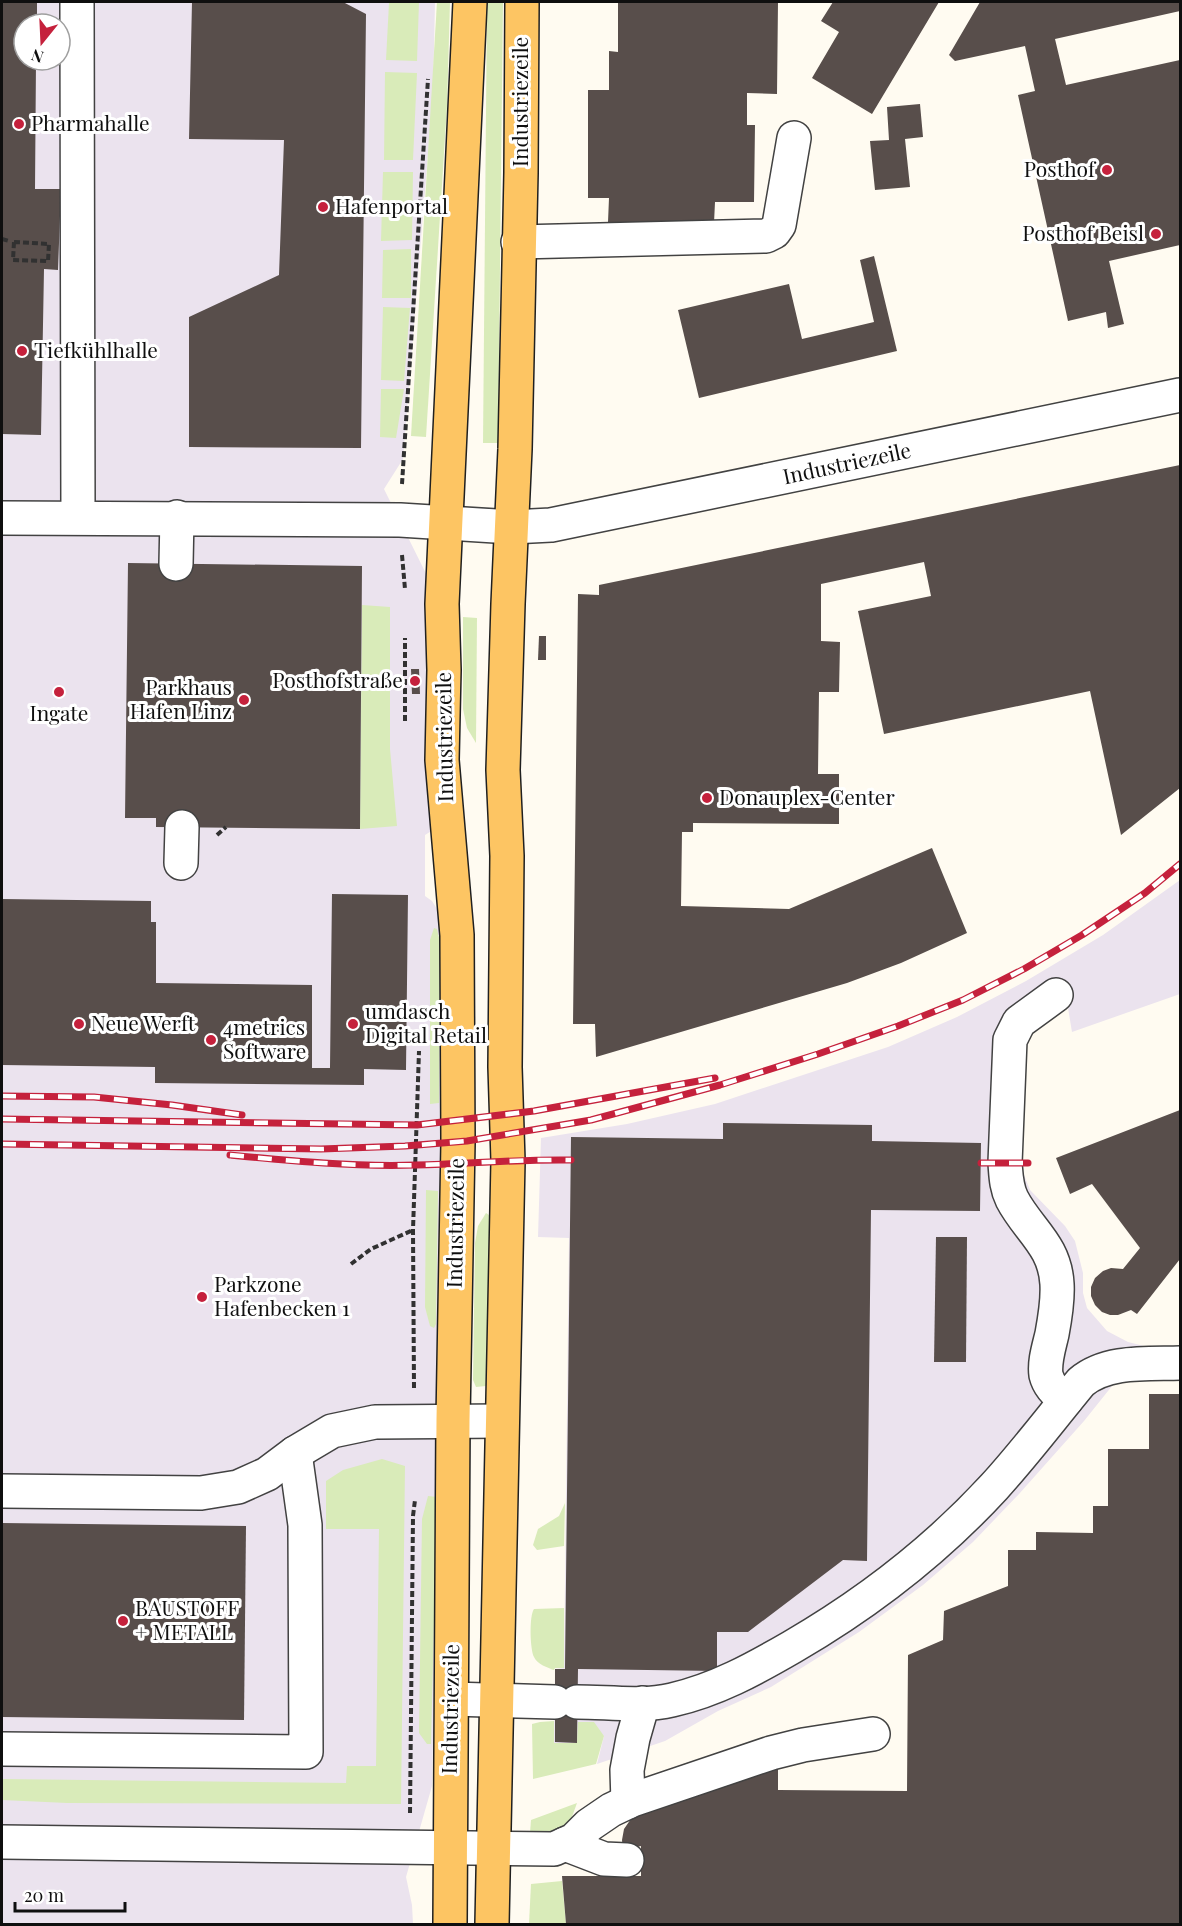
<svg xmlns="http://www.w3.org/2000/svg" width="1182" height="1926" viewBox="0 0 1182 1926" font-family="'Playfair Display',serif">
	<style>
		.industrial { fill: #ebe3ee; fill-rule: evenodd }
		.green { fill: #d9ebb9 }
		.building { fill: #584e4b }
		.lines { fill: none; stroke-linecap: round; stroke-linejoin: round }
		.minor-casing { stroke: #424242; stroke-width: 36 }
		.major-casing { stroke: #202020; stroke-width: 36 }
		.path { stroke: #313131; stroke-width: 4; stroke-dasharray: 6 3; stroke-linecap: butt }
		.minor { stroke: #fff; stroke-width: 33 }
		.major { stroke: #fdc563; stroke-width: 33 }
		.rail-casing { stroke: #c5213c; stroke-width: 7 }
		.rail { stroke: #fff; stroke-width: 4.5; stroke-dasharray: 14; stroke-linecap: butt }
		.poi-dot { fill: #c5213c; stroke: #fff; stroke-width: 2 }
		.labels { text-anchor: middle; stroke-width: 6; stroke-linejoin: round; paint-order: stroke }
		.street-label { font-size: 21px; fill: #0f0f0f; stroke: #fff }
		.poi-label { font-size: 21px; fill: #0f0f0f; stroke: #fff; text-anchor: start }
	</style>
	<rect width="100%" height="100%" fill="#fffbf1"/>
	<g class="industrial">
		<path d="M2 2H435L433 93 403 459 384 489 450 622 441 825 425 835V896L432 901 445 922 450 938 432 1786 406 1877 412 1905 413 1924H2ZM24 24H60V60H24Z"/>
		<polygon points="1180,880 1180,994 1072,1032 1067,1002 1022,1036 1022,1170 1030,1190 1065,1226 1075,1241 1083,1273 1083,1293 1087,1308 1107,1331 1128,1342 1144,1346 1084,1421 1019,1494 973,1542 923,1585 859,1632 771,1687 718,1711 665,1741 597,1764 604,1736 578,1722 577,1743 554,1743 555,1669 564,1668 569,1238 538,1237 541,1138 627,1124 715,1104 888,1047 957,1017 1026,981 1103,935"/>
	</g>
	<g class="green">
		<polygon points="419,2 417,61 386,60 389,3"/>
		<polygon points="437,2 450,2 447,106 426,437 411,436"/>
		<polygon points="487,2 503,2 498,443 483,443"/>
		<polygon points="385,72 417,73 413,160 384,160"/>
		<polygon points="383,172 413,172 412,240 381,241"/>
		<polygon points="411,249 411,298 382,298 383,250"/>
		<polygon points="383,307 410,308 404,381 381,380"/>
		<polygon points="381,389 404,389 396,438 380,437"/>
		<polygon points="362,605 390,607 390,749 397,826 360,829"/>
		<polygon points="463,617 477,618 476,743 467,728 463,709"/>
		<polygon points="434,928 437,929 440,942 439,1103 430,1104 430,940"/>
		<polygon points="426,1190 438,1191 436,1324 434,1328 430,1326 425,1307"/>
		<polygon points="486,1213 489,1215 490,1220 488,1376 486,1386 476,1387 473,1380 475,1243 478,1226"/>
		<polygon points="382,1459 405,1466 401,1804 67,1803 2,1800 2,1779 346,1783 347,1766 376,1766 379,1529 326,1529 326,1481 343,1470"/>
		<polygon points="428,1496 437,1497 431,1744 427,1744 419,1733 422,1519"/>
		<polygon points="565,1503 564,1546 537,1550 533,1545 538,1529 559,1516"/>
		<path d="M564 1608V1668H555L554 1670C548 1668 537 1664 534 1657 530 1649 529 1616 534 1609Z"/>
		<polygon points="554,1721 554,1743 577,1743 578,1722 594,1722 604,1736 596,1764 533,1779 532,1724 540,1722"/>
		<polygon points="577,1803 569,1825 549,1837 530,1833 531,1820"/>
		<polygon points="562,1881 566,1924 529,1924 531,1884"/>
	</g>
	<g class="building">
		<polygon points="2,2 37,2 37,24 24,24 24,60 36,60 35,189 61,189 58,270 44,269 41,435 2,434"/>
		<polygon points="192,2 343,2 366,14 361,448 189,447 189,317 279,275 284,140 189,139"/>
		<polygon points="618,2 778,2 777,94 747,93 747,125 755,125 754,202 715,202 714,223 608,222 609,198 588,198 588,90 609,90 609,51 618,52"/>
		<polygon points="833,2 939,2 872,114 812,78 839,32 821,21"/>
		<polygon points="980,2 1180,2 1180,11 1055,39 1066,85 1180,60 1180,245 1109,261 1124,324 1108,328 1106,312 1068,321 1018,95 1035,91 1025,46 955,61 949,55"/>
		<polygon points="920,104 923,137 905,139 910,187 875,190 870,141 889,140 887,107"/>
		<polygon points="874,256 897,351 699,398 678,310 789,284 802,339 874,322 860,260"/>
		<polygon points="1180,465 1180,788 1121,835 1090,691 884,734 858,611 931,596 924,562 821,584 821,641 840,642 839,692 819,692 818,774 839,774 839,824 693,823 693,832 682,832 681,906 789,909 932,848 967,933 901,963 847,983 596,1057 595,1024 573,1024 578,594 599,595 599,585"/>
		<polygon points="128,563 362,566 360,829 156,827 156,818 125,818"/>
		<polygon points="539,636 546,636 546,660 538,660"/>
		<polygon points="411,669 419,669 420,694 412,694"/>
		<polygon points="332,894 408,895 406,1070 364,1069 364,1085 155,1083 155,1067 2,1065 2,899 151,901 151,922 156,922 156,983 312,985 312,1068 330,1068"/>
		<polygon points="1180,1110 1180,1259 1137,1314 1131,1310 1118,1315 1110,1315 1102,1312 1095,1305 1091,1296 1091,1287 1095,1278 1103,1271 1111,1268 1123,1269 1140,1248 1092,1184 1070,1194 1056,1158"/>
		<polygon points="723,1123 872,1125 872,1141 981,1143 980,1211 871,1210 867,1561 843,1560 748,1632 717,1632 717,1671 578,1669 577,1743 555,1742 555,1669 565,1669 571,1137 723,1139"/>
		<polygon points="936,1237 967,1237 966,1362 934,1362"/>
		<polygon points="1149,1394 1180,1394 1180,1924 566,1924 562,1876 641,1876 641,1846 623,1851 622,1840 624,1829 633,1816 778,1766 778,1790 907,1791 908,1655 943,1640 944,1611 1008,1586 1008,1550 1036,1550 1036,1532 1093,1533 1093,1506 1108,1506 1108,1449 1149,1449"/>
		<polygon points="2,1523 246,1526 244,1720 2,1717"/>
	</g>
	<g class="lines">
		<defs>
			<g id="minor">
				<polyline points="77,2 78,517"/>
				<polyline points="518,242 766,236 774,232 779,225 794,138"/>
				<polyline points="2,518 400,520 512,527 551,525 1180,395"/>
				<polyline points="176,564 177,517"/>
				<polyline points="181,863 182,827"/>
				<path d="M1056 995 1019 1022 1010 1040 1005 1163C1006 1175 1006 1187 1012 1199 1028 1230 1055 1245 1057 1284 1058 1301 1055 1318 1052 1334 1049 1347 1044 1362 1046 1375 1049 1387 1057 1394 1066 1400"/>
				<polyline points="2,1491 201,1493 238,1487 267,1474 295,1453 332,1431 375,1422 502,1421"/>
				<polyline points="452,1699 555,1702"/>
				<path d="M577 1702C608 1702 642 1707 672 1700 716 1690 754 1669 792 1647 866 1604 936 1550 994 1487 1025 1453 1052 1417 1081 1382 1107 1360 1148 1364 1180 1363"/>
				<polyline points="2,1749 306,1752 305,1525 295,1453"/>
				<polyline points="628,1802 627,1770 633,1738 643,1703"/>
				<polyline points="2,1842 554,1849 574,1840 589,1825 611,1810 632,1800 771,1753 803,1745 873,1734"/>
				<polyline points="565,1844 604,1859 627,1860"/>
			</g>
			<g id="major">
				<polyline points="450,1924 453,1420 458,1142 457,935 442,760 444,670 442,604 470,2"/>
				<polyline points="492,1924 508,1161 505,1067 507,856 503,770 508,604 515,449 521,173 522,2"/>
			</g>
		</defs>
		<use href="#minor" class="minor-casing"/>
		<use href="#major" class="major-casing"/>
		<g class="path">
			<polyline points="2,239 9,241"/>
			<polygon points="14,242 49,244 48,261 13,260"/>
			<polyline points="402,484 428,79"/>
			<polyline points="402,555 405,589"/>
			<polyline points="405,721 405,638"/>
			<polyline points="217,835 226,827"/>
			<polyline points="351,1264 371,1249 413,1230"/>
			<polyline points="414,1388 413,1230 419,1051"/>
			<polyline points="410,1813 413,1516 415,1500"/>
		</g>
		<use href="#minor" class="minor"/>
		<use href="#major" class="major"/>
		<defs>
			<g id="rail">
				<polyline points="2,1096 94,1097 172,1105 242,1115"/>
				<polyline points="2,1119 417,1125 534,1111 715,1078"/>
				<polyline points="2,1144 321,1149 405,1146 467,1141 591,1120 720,1085 818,1054 898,1026 963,1000 1024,969 1082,935 1145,893 1180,864"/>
				<path d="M230 1155C292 1161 353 1167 416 1165 468 1164 519 1159 571 1160"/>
				<polyline points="981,1163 1028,1163"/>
			</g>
		</defs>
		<use href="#rail" class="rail-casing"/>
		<use href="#rail" class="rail"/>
	</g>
	<g class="poi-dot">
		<circle cx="19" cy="124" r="6"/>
		<circle cx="1107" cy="170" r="6"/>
		<circle cx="323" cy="207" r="6"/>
		<circle cx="1156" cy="234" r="6"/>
		<circle cx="22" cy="351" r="6"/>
		<circle cx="415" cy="681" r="6"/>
		<circle cx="59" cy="692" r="6"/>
		<circle cx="244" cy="700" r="6"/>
		<circle cx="707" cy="798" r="6"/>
		<circle cx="79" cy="1024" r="6"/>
		<circle cx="353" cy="1024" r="6"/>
		<circle cx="211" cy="1040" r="6"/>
		<circle cx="202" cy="1297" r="6"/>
		<circle cx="123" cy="1621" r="6"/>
	</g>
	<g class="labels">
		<g class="street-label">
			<text transform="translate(521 102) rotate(-90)" y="7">Industriezeile</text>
			<text transform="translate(847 464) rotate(-12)" y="7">Industriezeile</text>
			<text transform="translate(445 737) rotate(-91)" y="7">Industriezeile</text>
			<text transform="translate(456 1223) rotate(-89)" y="7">Industriezeile</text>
			<text transform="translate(451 1709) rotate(-89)" y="7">Industriezeile</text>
		</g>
		<g class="poi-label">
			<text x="31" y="131">Pharmahalle</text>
			<text x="1095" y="177" text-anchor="end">Posthof</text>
			<text x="335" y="214">Hafenportal</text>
			<text x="1144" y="241" text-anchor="end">Posthof Beisl</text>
			<text x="34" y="358">Tiefkühlhalle</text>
			<text x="403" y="688" text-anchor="end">Posthofstraße</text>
			<text x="232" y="695" text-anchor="end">Parkhaus<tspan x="232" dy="24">Hafen Linz</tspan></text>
			<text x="59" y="721" text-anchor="middle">Ingate</text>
			<text x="719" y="805">Donauplex-Center</text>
			<text x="365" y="1019">umdasch<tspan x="365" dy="24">Digital Retail</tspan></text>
			<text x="91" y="1031">Neue Werft</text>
			<text x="223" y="1035">4metrics<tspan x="223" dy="24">Software</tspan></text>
			<text x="214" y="1292">Parkzone<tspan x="214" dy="24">Hafenbecken 1</tspan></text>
			<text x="135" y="1616">BAUSTOFF<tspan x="135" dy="24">+ METALL</tspan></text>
		</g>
	</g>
	<rect width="1182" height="1926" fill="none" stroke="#0f0f0f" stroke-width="6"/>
	<g transform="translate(42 42) rotate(198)"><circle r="28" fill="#ffffff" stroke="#9f9f9f" stroke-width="1.5"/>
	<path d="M0-4.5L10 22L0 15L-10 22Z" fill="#c5213c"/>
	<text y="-9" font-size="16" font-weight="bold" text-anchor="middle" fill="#0f0f0f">N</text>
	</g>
	<path d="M15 1902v9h110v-9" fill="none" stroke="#0f0f0f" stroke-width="3"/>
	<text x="24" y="1902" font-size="18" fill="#0f0f0f" stroke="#ffffff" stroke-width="4.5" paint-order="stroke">20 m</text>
</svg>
